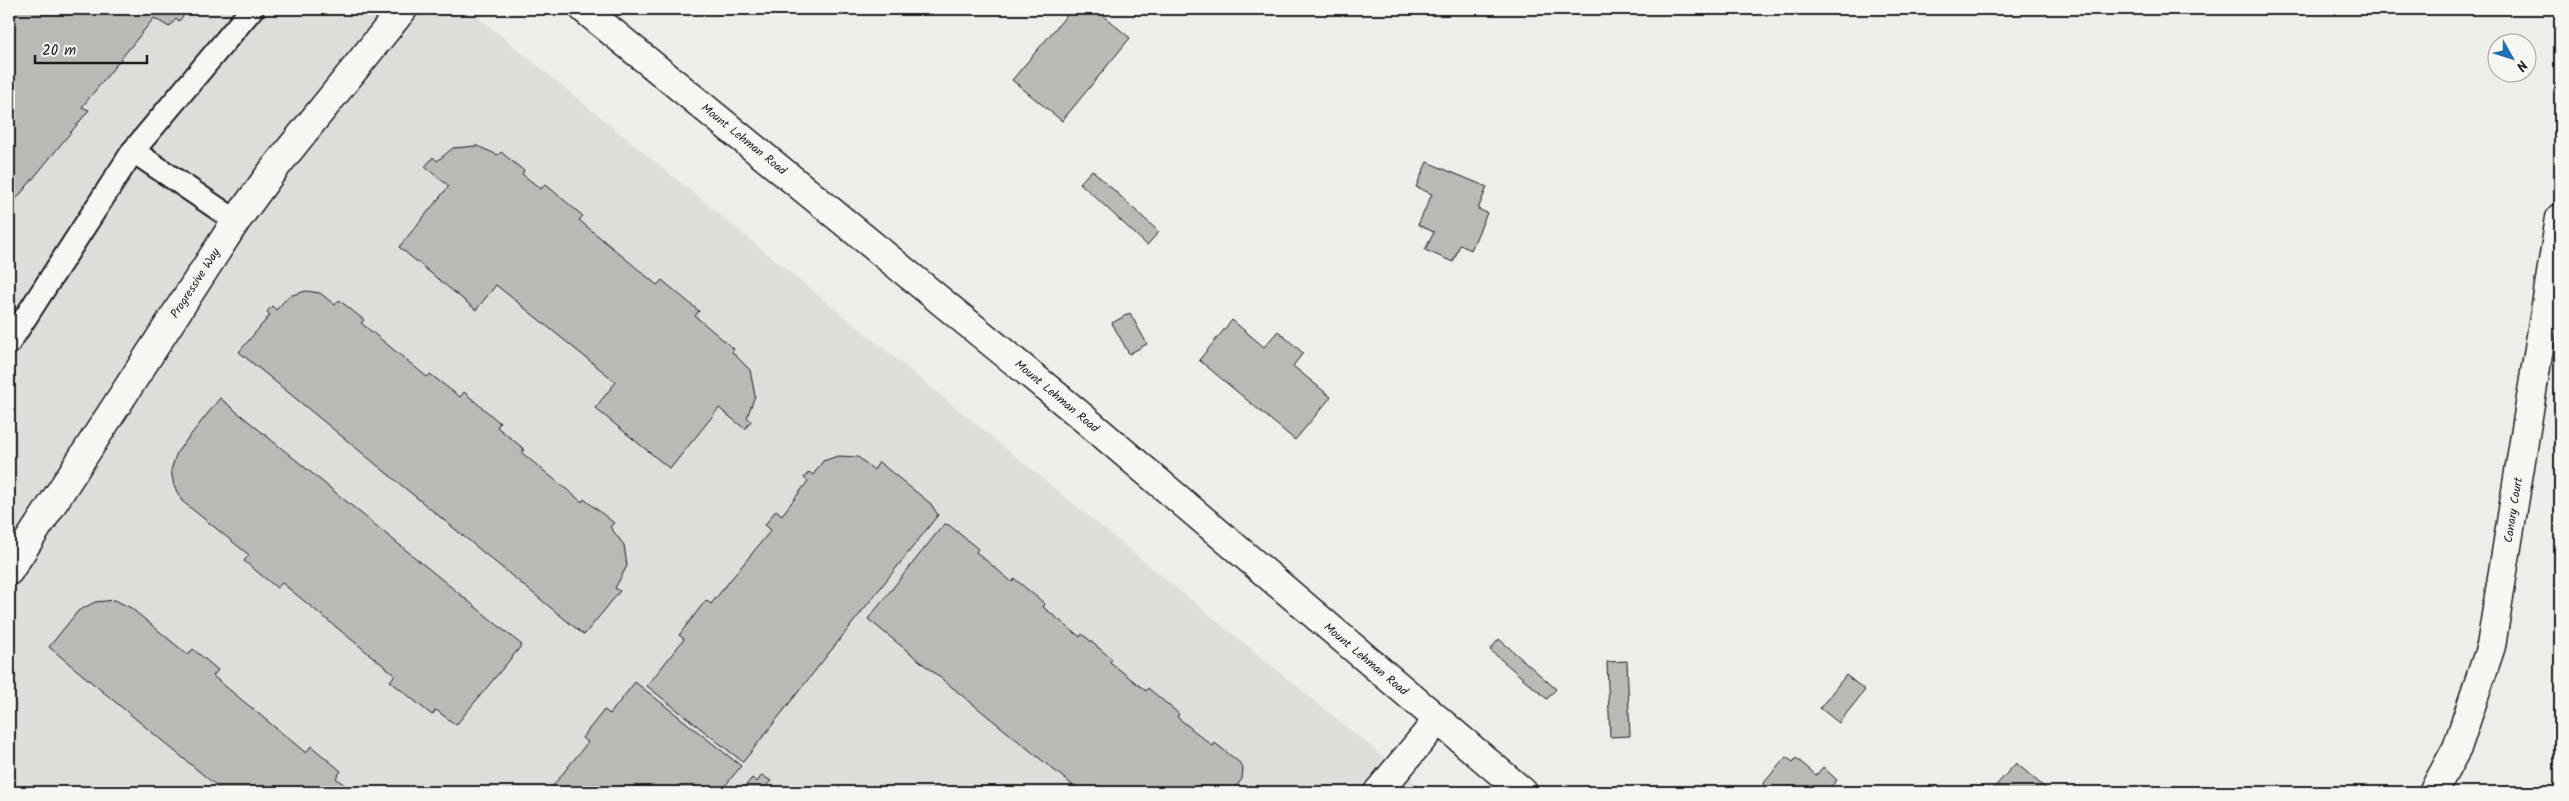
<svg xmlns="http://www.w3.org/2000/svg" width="2569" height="801" viewBox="0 0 2569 801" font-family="Kalam,sans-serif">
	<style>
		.built { fill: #ddddda }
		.building { fill: #b9b9b6; stroke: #1c1c1c }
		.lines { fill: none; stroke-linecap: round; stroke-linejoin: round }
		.service-casing { stroke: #1c1c1c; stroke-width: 26 }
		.minor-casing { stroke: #1c1c1c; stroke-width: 31 }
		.secondary-casing { stroke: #1c1c1c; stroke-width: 31 }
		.service { stroke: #f6f6f2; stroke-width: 22 }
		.minor { stroke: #f6f6f2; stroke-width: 28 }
		.secondary { stroke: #f6f6f2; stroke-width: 28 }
		.labels { text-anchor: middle; stroke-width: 4.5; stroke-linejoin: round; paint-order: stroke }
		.street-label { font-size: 12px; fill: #1c1c1c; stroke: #f6f6f2 }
	</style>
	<rect width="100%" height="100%" fill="#edede9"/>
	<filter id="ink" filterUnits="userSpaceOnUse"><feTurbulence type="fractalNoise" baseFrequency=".02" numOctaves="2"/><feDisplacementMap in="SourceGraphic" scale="10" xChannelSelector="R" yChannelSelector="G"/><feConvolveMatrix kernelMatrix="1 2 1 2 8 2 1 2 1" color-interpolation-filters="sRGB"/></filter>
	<g filter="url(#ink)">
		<polygon class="built" points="9,9 468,9 1426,792 9,792"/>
		<g class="building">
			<polygon points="9,9 189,9 179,21 176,19 169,27 154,18 82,107 89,110 9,208"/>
			<polygon points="1072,9 1095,9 1130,38 1062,121 1012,80"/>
			<polygon points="477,146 498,155 501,152 524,171 522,174 541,189 545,184 583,216 579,220 657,285 662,280 699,311 695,316 734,349 732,352 750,370 755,396 747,417 751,421 745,429 719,408 670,469 595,408 616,382 496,285 476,310 399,247 449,186 425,167 433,157 437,161 453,148"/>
			<polygon points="1427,162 1487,187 1478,209 1487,213 1471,250 1460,245 1453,262 1425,250 1434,232 1418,225 1432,194 1416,187"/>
			<polygon points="1092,170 1159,232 1147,245 1080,183"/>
			<polygon points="306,291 320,293 335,305 339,300 364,320 361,323 427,377 430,374 460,397 464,392 500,423 497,427 524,449 522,453 582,502 584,499 614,523 610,527 624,545 627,566 615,588 620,591 584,635 239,352 270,315 267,312 272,306 276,310 289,296"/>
			<polygon points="1130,313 1147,344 1129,354 1112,323"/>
			<polygon points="1232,320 1264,347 1278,331 1303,353 1293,366 1331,397 1295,440 1199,360"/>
			<polygon points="220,398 522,645 456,725 436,710 432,715 390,681 395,675 282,583 277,588 244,561 249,555 182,501 174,486 171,470 177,452"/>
			<polygon points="838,456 858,457 874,470 879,462 931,504 938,515 743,762 647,686 684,639 679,635 706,600 711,604 771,530 765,525 776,510 782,515 808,481 804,478 809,472 813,475 823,461"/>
			<polygon points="944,524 949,525 978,549 976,552 1012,582 1015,579 1045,604 1043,607 1080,637 1082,634 1112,659 1110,662 1146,691 1148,688 1179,714 1177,717 1213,746 1215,743 1240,763 1243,768 1242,779 1232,792 1081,792 868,619"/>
			<polygon points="115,600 131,608 188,655 193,649 218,670 213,676 306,753 311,746 341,771 336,778 353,792 224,792 49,647 78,611 95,602"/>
			<polygon points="1499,639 1556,689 1547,699 1490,650"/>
			<polygon points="1627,661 1630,736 1610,737 1607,662"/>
			<polygon points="1846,675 1865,690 1839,723 1820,708"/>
			<polygon points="635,682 741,766 720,792 548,792 588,742 582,738 604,710 610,714"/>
			<polygon points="1786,757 1793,762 1796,758 1816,775 1823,767 1837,780 1826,792 1773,792 1763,784"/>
			<polygon points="2016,763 2050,792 1990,792"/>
			<polygon points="762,775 771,781 764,788 768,792 740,792 752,778 757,782"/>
		</g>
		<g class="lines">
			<defs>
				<g id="service">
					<polyline points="236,221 133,151 252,9"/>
					<polyline points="9,343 133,151"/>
				</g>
				<g id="minor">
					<polyline points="9,571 236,221 274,169 403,9"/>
					<polyline points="1378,792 1438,720"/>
					<polyline points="2433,792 2457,748 2491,646 2560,218"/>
				</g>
				<polyline id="secondary" points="584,9 1074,410 1523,792"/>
			</defs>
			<use href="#service" class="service-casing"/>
			<use href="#minor" class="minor-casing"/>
			<use href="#secondary" class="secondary-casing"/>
			<use href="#service" class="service"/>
			<use href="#minor" class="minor"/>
			<use href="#secondary" class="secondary"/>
		</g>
	</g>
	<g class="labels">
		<g class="street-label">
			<text transform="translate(744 139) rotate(39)" y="4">Mount Lehman Road</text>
			<text transform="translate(195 283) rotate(-57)" y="4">Progressive Way</text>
			<text transform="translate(1057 396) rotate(40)" y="4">Mount Lehman Road</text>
			<text transform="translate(2513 510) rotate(-81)" y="4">Canary Court</text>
			<text transform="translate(1366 659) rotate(40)" y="4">Mount Lehman Road</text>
		</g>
	</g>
	<rect width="2569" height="801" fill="none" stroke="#f6f6f2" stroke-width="30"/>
	<rect x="15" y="15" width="2539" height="771" fill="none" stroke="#1c1c1c" stroke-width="2" filter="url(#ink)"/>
	<g transform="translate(2512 58) rotate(129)"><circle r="24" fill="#f6f6f2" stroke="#9f9f9c"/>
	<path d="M0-4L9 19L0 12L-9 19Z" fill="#1f6fb2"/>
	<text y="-8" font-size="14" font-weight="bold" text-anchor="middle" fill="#1c1c1c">N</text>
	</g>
	<path d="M35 55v8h112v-8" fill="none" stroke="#1c1c1c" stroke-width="2.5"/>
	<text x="42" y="55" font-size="15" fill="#1c1c1c" stroke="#f6f6f2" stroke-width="4" paint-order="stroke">20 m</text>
</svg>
